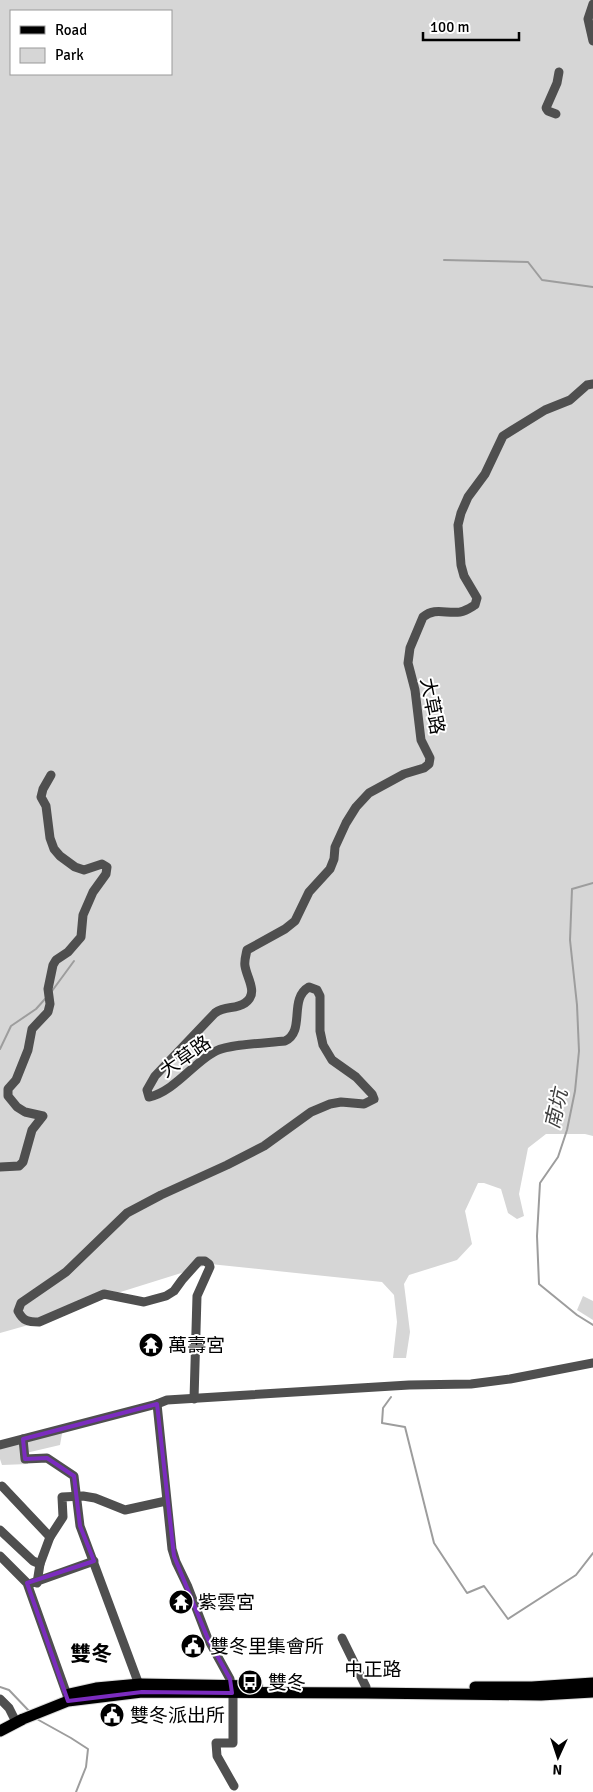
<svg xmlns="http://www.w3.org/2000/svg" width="593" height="1792" viewBox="0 0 593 1792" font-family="Signika,'Noto Sans TC',sans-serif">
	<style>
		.green { fill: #d6d6d6; fill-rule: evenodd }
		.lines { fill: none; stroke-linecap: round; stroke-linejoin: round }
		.stream { stroke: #9d9d9d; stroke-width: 2 }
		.major-casing { stroke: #dbdbdb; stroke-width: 13 }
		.minor { stroke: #4f4f4f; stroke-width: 9 }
		.major { stroke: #000; stroke-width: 11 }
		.marked { fill: none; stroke: #7b2cbf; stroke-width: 4; stroke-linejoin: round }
		.labels { text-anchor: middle; stroke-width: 4; stroke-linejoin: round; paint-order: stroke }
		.street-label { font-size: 19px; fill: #000; stroke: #fff }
		.poi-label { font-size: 19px; fill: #000; stroke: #fff; text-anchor: start }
		.water-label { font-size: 20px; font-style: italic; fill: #3e3e3e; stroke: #fff }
		.quarter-label { font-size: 21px; font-weight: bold; fill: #000; stroke: #fff }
	</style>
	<rect width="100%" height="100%" fill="#fff"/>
	<g class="green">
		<path d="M0 0H593V1136L585 1134H546L528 1148 519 1194 524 1216 517 1219 508 1213 501 1189 484 1183H478L465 1211 472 1244 457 1260 409 1275 404 1284 410 1332 406 1358H393L397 1322 394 1295 382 1282 210 1264 111 1295 39 1322 0 1333ZM11 11H171V74H11Z"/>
		<polygon points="583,1296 593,1301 593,1320 577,1310"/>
		<polygon points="63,1428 60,1445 26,1453 28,1464 2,1465 0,1459 0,1447"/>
	</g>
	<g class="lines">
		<g class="stream">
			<polyline points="444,260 528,262 542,280 593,287"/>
			<polyline points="593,883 572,889 570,940 577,1005 579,1051 575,1091 567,1130 558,1157 540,1183 537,1236 539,1284 577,1315 593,1325"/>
			<polyline points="52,991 74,961"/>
			<polyline points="0,1049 11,1026 36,1009 45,999"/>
			<polyline points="391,1397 383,1408 382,1423 405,1427 434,1543 467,1593 484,1586 508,1619 576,1575 593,1553"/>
			<polyline points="0,1687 9,1690 30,1712"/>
			<polyline points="35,1718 71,1738 88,1749 86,1767 76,1792"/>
		</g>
		<defs>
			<g id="major">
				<polyline points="475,1687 532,1687 593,1683"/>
				<polyline points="69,1694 96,1688 140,1684 257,1686"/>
				<polyline points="0,1731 23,1719 68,1701 142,1692 366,1693 541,1695 593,1692"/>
			</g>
		</defs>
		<use href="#major" class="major-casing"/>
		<g class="minor">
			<polyline points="593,4 588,19 593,41"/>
			<polyline points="556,114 548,111 546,108 557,83 559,72"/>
			<polyline points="0,1167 19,1166 23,1162 32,1130 43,1116 25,1112 17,1107 8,1096 8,1089 16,1080 28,1050 32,1029 48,1012 50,1004 48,989 53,965 56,960 68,952 81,937 83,915 93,892 106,874 107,867 102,864 84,870 75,867 60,856 54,849 50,838 46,806 41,797 43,789 51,775"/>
			<path d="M194 1399 197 1296 210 1267 209 1264 205 1261H199L182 1280 174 1291 166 1296 144 1302 104 1294 39 1322C28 1322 23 1321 18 1311L21 1303 66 1272 127 1213 161 1195 227 1165 264 1146 311 1112 330 1104 341 1102 364 1104 374 1099 372 1094 356 1077 332 1060 323 1045 320 1031V996L317 990 309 987C288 999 306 1031 285 1041 268 1043 230 1044 216 1051 195 1061 174 1092 149 1097L147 1090 155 1076 215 1013C226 1005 235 1010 245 1003 259 993 247 979 245 966 244 961 246 955 247 950L285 929 295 921 309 892 330 869 334 859 335 847 346 823 356 807 369 793 404 774 424 768 429 764 430 758 421 740 415 690 408 663 410 648 423 617C435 607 446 614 460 612 466 611 470 608 475 605L477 598 464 576 461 565 458 525 461 513 468 497 485 474 503 436 545 410 570 400 587 385 593 384"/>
			<polyline points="157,1404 172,1549 176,1562 188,1587 208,1639 230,1679 233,1697 233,1743 216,1743 217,1756 234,1786"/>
			<polyline points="23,1439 25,1459 47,1458 74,1476 80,1526 141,1690"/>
			<polyline points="0,1445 157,1404 167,1400 409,1385 471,1384 510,1379 593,1363"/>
			<polyline points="2,1486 50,1537"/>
			<polyline points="0,1530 33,1561 40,1564"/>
			<polyline points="0,1556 27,1583 67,1695 68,1701"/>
			<polyline points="32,1583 94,1561"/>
			<polyline points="37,1583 40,1564 50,1537 63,1517 62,1497 83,1496 95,1498 125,1510 166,1501"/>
			<polyline points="342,1638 366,1687 366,1693"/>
			<polyline points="0,1699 9,1708 16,1722"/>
		</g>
		<use href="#major" class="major"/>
	</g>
	<path class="marked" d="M157 1404 174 1556 208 1639 230 1679 232 1693 142 1692 68 1701 27 1583 94 1561 80 1526 74 1476 47 1458 25 1459 23 1439Z"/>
	<defs>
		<symbol id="temple-disc" viewBox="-11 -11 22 22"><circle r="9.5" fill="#000" stroke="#fff"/><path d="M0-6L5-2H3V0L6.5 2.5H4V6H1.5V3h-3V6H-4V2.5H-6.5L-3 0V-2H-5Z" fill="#fff"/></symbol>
		<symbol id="civic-disc" viewBox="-11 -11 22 22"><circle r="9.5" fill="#000" stroke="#fff"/><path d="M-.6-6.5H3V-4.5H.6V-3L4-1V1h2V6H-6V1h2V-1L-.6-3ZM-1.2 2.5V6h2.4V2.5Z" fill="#fff"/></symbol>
		<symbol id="bus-disc" viewBox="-11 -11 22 22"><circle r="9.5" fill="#000" stroke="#fff"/><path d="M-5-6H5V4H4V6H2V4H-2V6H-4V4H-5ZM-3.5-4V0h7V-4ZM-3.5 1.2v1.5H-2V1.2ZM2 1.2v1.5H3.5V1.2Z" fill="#fff"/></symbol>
	</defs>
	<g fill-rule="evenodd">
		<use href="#temple-disc" x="137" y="1331" width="28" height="28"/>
		<use href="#temple-disc" x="167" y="1588" width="28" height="28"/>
		<use href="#civic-disc" x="179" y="1632" width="28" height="28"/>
		<use href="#bus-disc" x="236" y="1668" width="28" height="28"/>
		<use href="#civic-disc" x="98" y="1701" width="28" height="28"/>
	</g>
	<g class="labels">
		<g class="street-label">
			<text transform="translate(433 706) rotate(79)" y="7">大草路</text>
			<text transform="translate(185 1056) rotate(-35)" y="7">大草路</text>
			<text x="373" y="1676">中正路</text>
		</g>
		<g class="poi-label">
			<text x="168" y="1352">萬壽宮</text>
			<text x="198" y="1609">紫雲宮</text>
			<text x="210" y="1653">雙冬里集會所</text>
			<text x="268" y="1689">雙冬</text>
			<text x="130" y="1722">雙冬派出所</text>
		</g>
		<g class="water-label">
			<text transform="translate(556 1109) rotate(-77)" y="7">南坑</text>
		</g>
		<g class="quarter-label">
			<text x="91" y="1661">雙冬</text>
		</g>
	</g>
	<rect x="10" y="10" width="162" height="65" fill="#ffffff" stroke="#999999"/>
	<rect x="20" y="26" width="25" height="8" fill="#000000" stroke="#999999"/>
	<text x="55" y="35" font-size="15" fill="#000000">Road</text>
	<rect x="20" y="48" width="25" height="15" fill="#d6d6d6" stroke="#999999"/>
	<text x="55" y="60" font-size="15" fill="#000000">Park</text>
	<g transform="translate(558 1757) rotate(183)" stroke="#ffffff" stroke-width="4" paint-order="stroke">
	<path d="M0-4L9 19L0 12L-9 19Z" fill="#000000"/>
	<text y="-8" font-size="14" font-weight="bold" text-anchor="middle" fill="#000000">N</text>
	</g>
	<path d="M423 32v8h96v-8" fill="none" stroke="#000000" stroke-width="2.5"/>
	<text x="430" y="32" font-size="15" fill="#000000" stroke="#ffffff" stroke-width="4" paint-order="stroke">100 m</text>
</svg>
